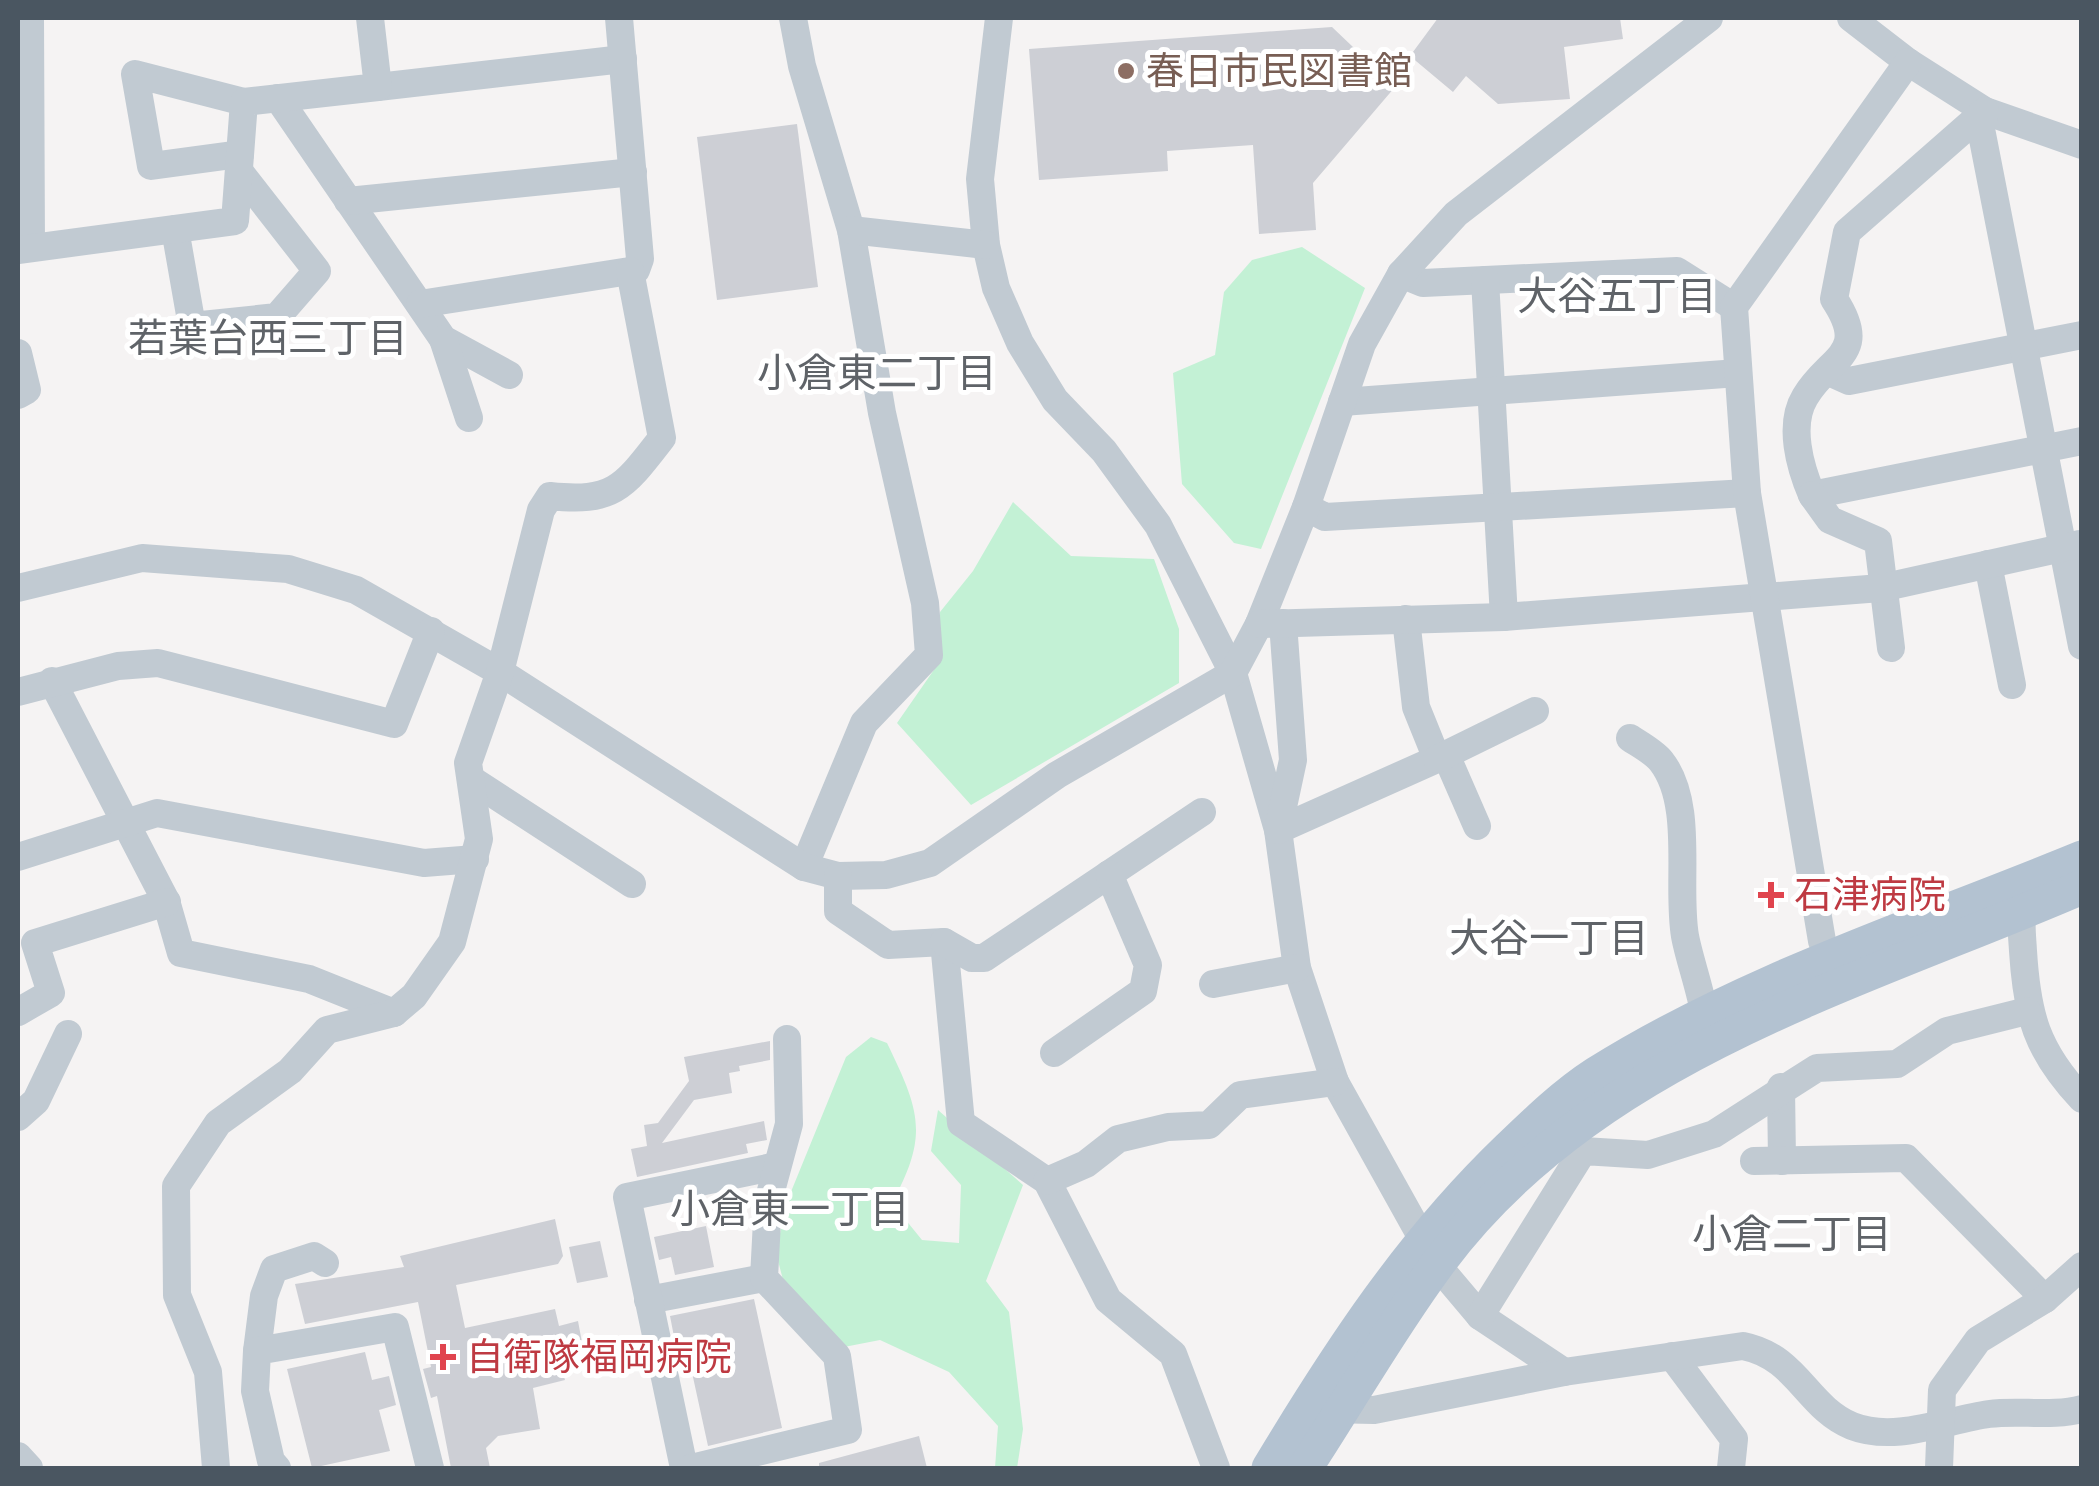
<svg xmlns="http://www.w3.org/2000/svg" width="2099" height="1486" viewBox="0 0 2099 1486" font-family="Figtree,'Noto Sans JP',sans-serif">
	<style>
		.green { fill: #c3f1d5 }
		.building { fill: #cdcfd5 }
		.lines { fill: none; stroke-linecap: round; stroke-linejoin: round }
		.minor { stroke: #c1cad2; stroke-width: 28 }
		.major { stroke: #b3c2d1; stroke-width: 35 }
		.education-dot { fill: #8d6e63; stroke: #fff; stroke-width: 4 }
		.health-dot { fill: #e0444e; stroke: #fff; stroke-width: 4 }
		.labels { text-anchor: middle; stroke-width: 10; stroke-linejoin: round; paint-order: stroke }
		.education-label { font-size: 38px; fill: #785e54; stroke: #fff; text-anchor: start }
		.health-label { font-size: 38px; fill: #be3a42; stroke: #fff; text-anchor: start }
		.neighbourhood-label { font-size: 40px; fill: #5f6368; stroke: #fff }
	</style>
	<rect width="100%" height="100%" fill="#f5f3f3"/>
	<g class="green">
		<polygon points="1302,247 1365,288 1261,549 1234,543 1182,484 1173,373 1215,355 1224,292 1252,260"/>
		<polygon points="1013,502 1071,556 1154,559 1179,629 1179,683 971,805 897,723 938,664 940,612 973,571"/>
		<path d="M871 1037 887 1043C920 1111 929 1135 892 1203L922 1240 959 1243 961 1185 931 1151 938 1110 1023 1185 986 1281 1009 1312 1023 1429 1017 1468H995L998 1426 949 1372 880 1340 844 1347 788 1299 776 1253 786 1204 846 1057Z"/>
	</g>
	<g class="building">
		<polygon points="1438,18 1620,18 1623,39 1564,47 1570,99 1498,104 1466,76 1453,92 1410,56"/>
		<polygon points="1332,27 1395,87 1313,183 1316,230 1259,234 1253,145 1167,151 1168,171 1039,180 1029,49"/>
		<polygon points="797,124 818,287 717,300 697,137"/>
		<polygon points="770,1041 770,1060 739,1066 740,1071 729,1073 732,1093 694,1100 662,1143 764,1121 767,1140 746,1144 748,1153 637,1177 631,1149 647,1146 644,1125 658,1123 689,1081 684,1057"/>
		<polygon points="555,1219 563,1256 558,1264 456,1285 465,1328 555,1309 559,1326 578,1321 586,1364 562,1370 565,1380 533,1388 540,1429 498,1436 486,1448 490,1468 451,1468 437,1396 431,1398 423,1369 431,1367 418,1302 305,1324 295,1284 404,1267 400,1256"/>
		<polygon points="706,1226 714,1267 675,1275 671,1257 659,1260 654,1237"/>
		<polygon points="600,1241 608,1277 577,1283 569,1247"/>
		<polygon points="754,1299 782,1428 708,1446 686,1345 676,1347 670,1316"/>
		<polygon points="365,1352 372,1380 389,1376 396,1405 379,1410 390,1451 312,1468 287,1369"/>
		<polygon points="919,1436 927,1468 819,1468 819,1463"/>
	</g>
	<g class="lines">
		<g class="minor">
			<polyline points="30,18 31,248"/>
			<polyline points="793,18 802,66 851,230 882,413 925,603 929,655 864,723 804,867"/>
			<polyline points="999,18 980,179 986,245 996,288 1020,343 1055,400 1104,451 1158,525 1233,673 1278,830 1297,968 1335,1082 1437,1265 1480,1316 1564,1372"/>
			<polyline points="1851,18 1908,62 1985,111 2082,145"/>
			<polyline points="378,87 623,59"/>
			<polyline points="278,98 443,339 509,375"/>
			<polyline points="240,154 151,166 135,74 244,102"/>
			<polyline points="348,201 633,172"/>
			<polyline points="175,229 192,326 277,317 317,271 239,171"/>
			<polyline points="851,230 986,245"/>
			<polyline points="18,250 235,221 244,102 378,87 370,18"/>
			<polyline points="1401,274 1423,283 1677,271 1734,307"/>
			<polyline points="1485,280 1504,617"/>
			<polyline points="420,304 636,270 640,259 619,18"/>
			<polyline points="443,339 469,418"/>
			<polyline points="18,353 27,390 18,395"/>
			<polyline points="1829,372 1849,381 2082,335"/>
			<polyline points="1342,402 1738,373"/>
			<path d="M2082 441 1812 495C1800 467 1788 425 1805 397 1829 356 1871 355 1834 299L1847 232 1985 111 1981 129C2014 301 2049 474 2082 646"/>
			<polyline points="1812,495 1830,520 1878,541 1891,648"/>
			<polyline points="1306,507 1325,517 1747,493"/>
			<polyline points="1988,564 2012,685"/>
			<polyline points="18,588 142,558 288,569 356,590 500,672 804,867 838,876 886,875 930,863 1057,775 1233,673 1259,624 1306,507 1362,344 1401,274 1456,214 1709,18"/>
			<polyline points="1283,623 1293,760 1278,830 1437,759 1416,707 1406,619"/>
			<polyline points="1259,624 1504,617 1881,588 2080,544"/>
			<polyline points="52,681 166,901 181,953 309,979 394,1013"/>
			<polyline points="18,692 118,666 158,663 394,724 431,631"/>
			<path d="M1630 738C1639 744 1654 752 1661 761 1695 804 1676 884 1685 936 1690 964 1708 1009 1705 1033"/>
			<polyline points="1446,755 1477,826"/>
			<polyline points="1437,759 1535,711"/>
			<polyline points="472,780 632,884"/>
			<polyline points="18,857 157,813 424,863 475,859"/>
			<polyline points="838,876 838,911 888,945 944,942 961,1123 1047,1181 1108,1300 1173,1354 1216,1468"/>
			<path d="M2027 898C2019 916 2022 932 2023 951 2027 1015 2036 1050 2082 1099"/>
			<polyline points="944,942 972,958 984,958 1202,812"/>
			<polyline points="1828,977 1829,960 1822,941 1747,493 1734,307 1908,62"/>
			<polyline points="1213,984 1297,968"/>
			<polyline points="18,1012 51,993 35,943 167,902"/>
			<polyline points="1054,1053 1143,991 1148,965 1109,874"/>
			<polyline points="1781,1087 1782,1161"/>
			<polyline points="18,1117 36,1101 68,1034"/>
			<polyline points="1754,1161 1906,1158 2045,1299"/>
			<polyline points="1047,1181 1086,1164 1118,1139 1168,1127 1209,1125 1240,1095 1335,1082"/>
			<polyline points="648,1300 764,1278"/>
			<polyline points="1480,1316 1583,1151 1648,1155 1714,1134 1817,1068 1897,1064 1947,1031 2027,1011"/>
			<polyline points="257,1351 264,1296 274,1269 314,1256 325,1263"/>
			<polyline points="1672,1356 1734,1439 1731,1468"/>
			<path d="M1326 1409 1374 1410 1564 1372 1743 1346C1798 1357 1806 1407 1852 1426 1895 1443 1946 1420 1989 1414 2019 1410 2052 1417 2082 1409"/>
			<polyline points="18,1456 29,1468"/>
			<path d="M216 1468 208 1372 177 1295 176 1186 218 1123 290 1071 327 1030 394 1013 414 996 452 942 479 839 468 763 500 672 541 510 550 496C614 503 624 487 662 438L630 271"/>
			<polyline points="277,1468 271,1461 255,1391 257,1351 395,1327 430,1468"/>
			<polyline points="684,1468 627,1197 777,1166"/>
			<polyline points="691,1468 848,1430 837,1356 764,1278 768,1202 789,1124 787,1039"/>
			<polyline points="1939,1468 1942,1390 1978,1340 2045,1299 2082,1266"/>
		</g>
		<g class="major">
			<path d="M1269 1468C1339 1352 1410 1243 1509 1148 1536 1122 1565 1094 1596 1074 1746 980 1919 925 2082 858"/>
			<path d="M1305 1468C1349 1401 1389 1330 1437 1265 1590 1056 1855 985 2082 887"/>
		</g>
	</g>
	<circle class="education-dot" cx="1126" cy="71" r="10"/>
	<g class="health-dot">
		<path d="M1766 880h10v10h10v10h-10v10h-10v-10h-10v-10h10z"/>
		<path d="M438 1342h10v10h10v10h-10v10h-10v-10h-10v-10h10z"/>
	</g>
	<g class="labels">
		<g class="education-label">
			<text x="1146" y="84">春日市民図書館</text>
		</g>
		<g class="health-label">
			<text x="1794" y="908">石津病院</text>
			<text x="466" y="1370">自衛隊福岡病院</text>
		</g>
		<g class="neighbourhood-label">
			<text x="1617" y="310">大谷五丁目</text>
			<text x="268" y="352">若葉台西三丁目</text>
			<text x="877" y="387">小倉東二丁目</text>
			<text x="1549" y="952">大谷一丁目</text>
			<text x="790" y="1223">小倉東一丁目</text>
			<text x="1792" y="1248">小倉二丁目</text>
		</g>
	</g>
	<rect width="2099" height="1486" fill="none" stroke="#4a5661" stroke-width="40"/>
</svg>
